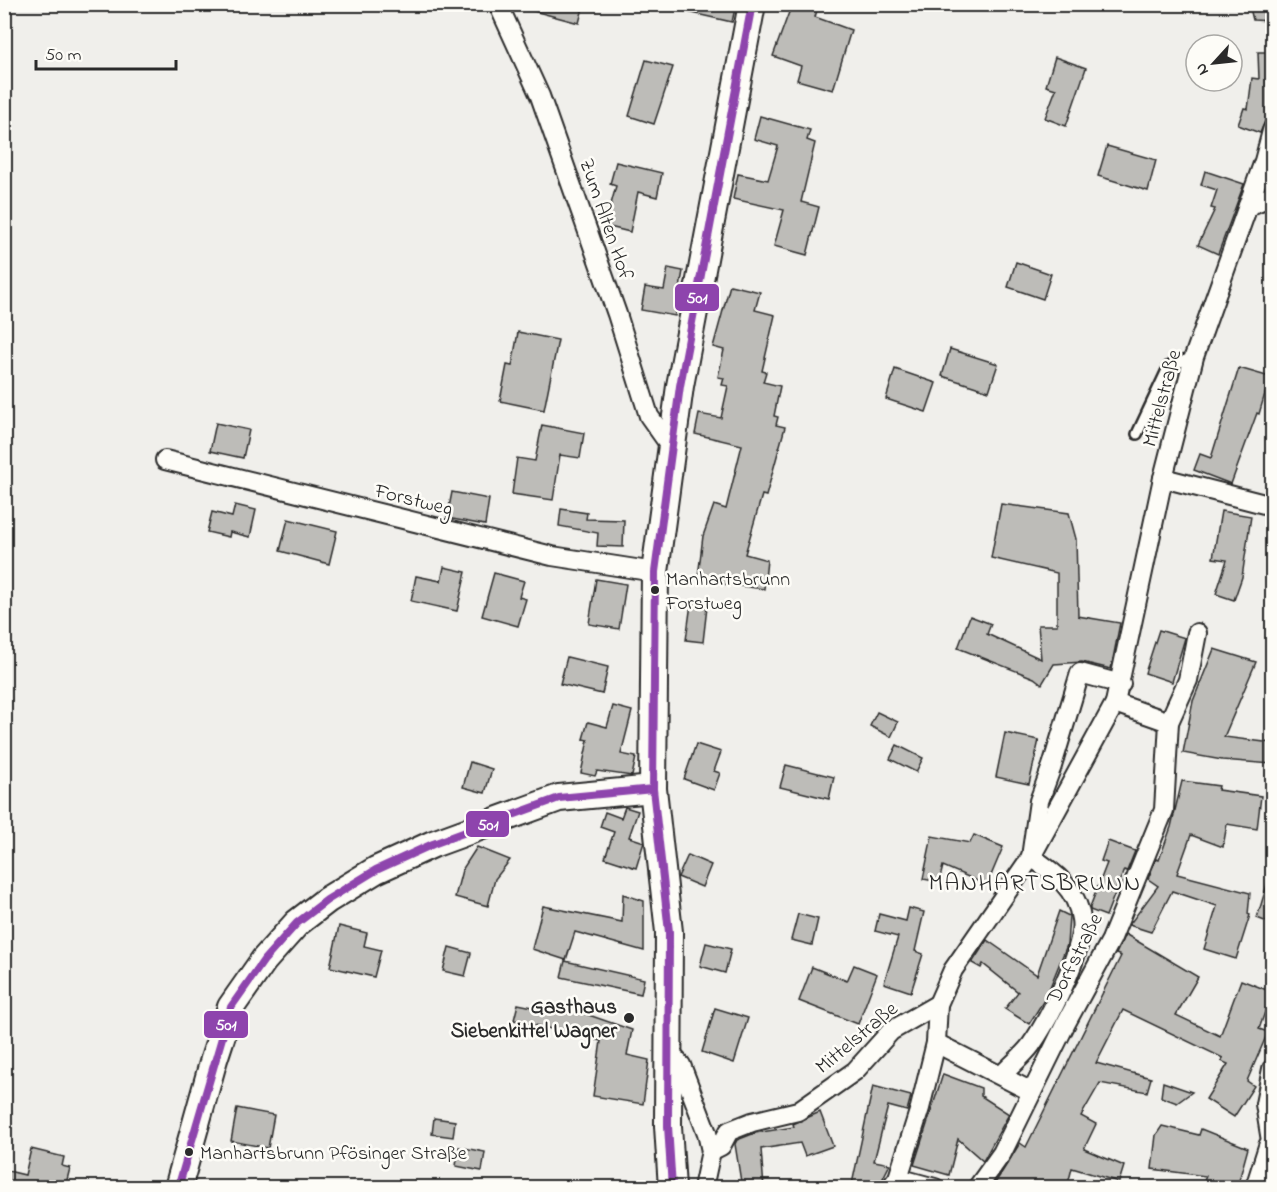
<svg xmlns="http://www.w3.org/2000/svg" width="1277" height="1192" viewBox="0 0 1277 1192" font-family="'Indie Flower',sans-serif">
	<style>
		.building { fill: #bdbcb8; stroke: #2b2b2b; stroke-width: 1.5 }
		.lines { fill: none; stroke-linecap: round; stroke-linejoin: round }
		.lane-casing { stroke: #2b2b2b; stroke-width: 14 }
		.street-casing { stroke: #2b2b2b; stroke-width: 22 }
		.secondary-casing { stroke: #2b2b2b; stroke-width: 30 }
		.lane { stroke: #fdfcf7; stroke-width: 9 }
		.street { stroke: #fdfcf7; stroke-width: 18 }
		.secondary { stroke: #fdfcf7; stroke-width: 26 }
		.bus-1-casing { stroke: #fdfcf7; stroke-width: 12 }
		.bus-1 { stroke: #8e44ad; stroke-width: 8 }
		.bus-dot { fill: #2b2b2b; stroke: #fdfcf7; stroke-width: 2 }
		.labels { text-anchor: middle; stroke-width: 5; stroke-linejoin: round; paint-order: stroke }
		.bus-label { font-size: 20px; fill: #2b2b2b; stroke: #fdfcf7; text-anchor: start }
		.street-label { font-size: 21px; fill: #2b2b2b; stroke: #fdfcf7 }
		.poi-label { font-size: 21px; font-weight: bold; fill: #2b2b2b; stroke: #fdfcf7; text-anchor: end }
		.quarter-label { font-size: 24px; letter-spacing: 1.5px; fill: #2b2b2b; stroke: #fdfcf7 }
		.line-badge { stroke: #fdfcf7; stroke-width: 2 }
		.badge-label { font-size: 16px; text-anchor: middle; font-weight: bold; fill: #fff }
	</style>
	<rect width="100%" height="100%" fill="#f0efeb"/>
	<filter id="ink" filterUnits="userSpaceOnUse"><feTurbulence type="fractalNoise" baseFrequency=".0167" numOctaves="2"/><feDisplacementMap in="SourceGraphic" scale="12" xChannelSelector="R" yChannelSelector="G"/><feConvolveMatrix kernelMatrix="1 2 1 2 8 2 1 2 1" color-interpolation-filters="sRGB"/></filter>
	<g filter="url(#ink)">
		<g class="building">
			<polygon points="527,4 584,4 579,23 526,9"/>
			<polygon points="684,4 736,4 732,22 683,11"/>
			<polygon points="792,4 819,4 815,17 851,30 833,90 797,80 801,66 773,56"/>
			<polygon points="1249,4 1272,4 1272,21 1253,20"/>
			<polygon points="1258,52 1272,52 1272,104 1260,133 1238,125 1244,108 1248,109 1252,78 1259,79"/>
			<polygon points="1055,57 1086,68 1066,126 1045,118 1056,89 1046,86"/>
			<polygon points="646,60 673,67 654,124 629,116"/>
			<polygon points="760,116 810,130 807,140 815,143 801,202 819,207 807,255 774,246 784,210 733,199 738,174 768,180 778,146 754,139"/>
			<polygon points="1107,146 1156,160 1148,191 1098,176"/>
			<polygon points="616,162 662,173 657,197 638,192 630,232 605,226 616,186 610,184"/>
			<polygon points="1205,171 1244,184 1218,254 1198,245 1215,209 1211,208 1217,190 1201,185"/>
			<polygon points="1016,262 1051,274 1043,299 1008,287"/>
			<polygon points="668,268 683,271 675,316 641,310 645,287 664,290"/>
			<polygon points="730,285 760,292 755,310 775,315 762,371 766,372 763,382 780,386 774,416 778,417 776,425 785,427 766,496 762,495 745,554 767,560 764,589 716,583 717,579 698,577 703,536 714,505 726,509 742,445 695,434 699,414 721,418 728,386 722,385 724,378 718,377 724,350 713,347"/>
			<polygon points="518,332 558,340 544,410 500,401 507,365 512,366"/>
			<polygon points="950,349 998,364 989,391 942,376"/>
			<polygon points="1239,368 1270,377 1259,414 1257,413 1231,484 1194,470 1200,454 1211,458"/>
			<polygon points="895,369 936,383 926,412 886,399"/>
			<polygon points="216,423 249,430 243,458 210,451"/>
			<polygon points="542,425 584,433 580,458 560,455 553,500 512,494 517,458 535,461"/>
			<polygon points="452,492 489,499 485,525 447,518"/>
			<polygon points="1001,504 1069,513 1076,539 1078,616 1120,623 1111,669 1082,662 1054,664 1042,684 1034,678 958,648 970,616 991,624 987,634 1041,659 1038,625 1057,625 1057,573 991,558"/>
			<polygon points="235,505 256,510 250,537 230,532 229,537 207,532 212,512 232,517"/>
			<polygon points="561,509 587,513 586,519 624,520 623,547 597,546 598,533 559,526"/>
			<polygon points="1221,511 1251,516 1242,577 1234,600 1216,594 1227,560 1213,558"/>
			<polygon points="288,519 337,531 329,564 280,551"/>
			<polygon points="444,567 466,572 457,611 411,601 416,576 441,581"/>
			<polygon points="494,573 524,581 519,597 526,599 518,626 482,616"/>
			<polygon points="596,579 626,584 619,629 589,624"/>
			<polygon points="691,604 707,607 703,642 686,640"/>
			<polygon points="1159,630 1185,638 1172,682 1145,673"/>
			<polygon points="1214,649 1256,662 1224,737 1272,743 1272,764 1222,760 1183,753 1193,701"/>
			<polygon points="567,657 608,667 602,694 560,684"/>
			<polygon points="613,706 632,711 621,754 636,757 632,776 597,771 595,776 581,773 588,740 583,739 588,722 607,727"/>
			<polygon points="877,712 898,722 891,737 870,726"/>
			<polygon points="1005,733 1039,740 1029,784 996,777"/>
			<polygon points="696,744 721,752 714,771 720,773 714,790 684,779"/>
			<polygon points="897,745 923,758 916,772 890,759"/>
			<polygon points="470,762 492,769 485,793 463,787"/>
			<polygon points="786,765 834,777 829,799 780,787"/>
			<polygon points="1182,781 1219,786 1218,790 1261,796 1257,829 1227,824 1223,847 1191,835 1177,874 1250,893 1248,914 1250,915 1236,959 1204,949 1217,906 1172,891 1151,932 1129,925 1158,886 1148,879 1156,859 1159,860 1171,827"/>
			<polygon points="625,807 638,811 629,837 644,842 636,868 605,858 614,832 600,827 605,812 621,818"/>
			<polygon points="974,835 1003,847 987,885 943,866 939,882 923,879 932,836 970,843"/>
			<polygon points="1108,841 1135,851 1127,871 1124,870 1106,916 1090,910 1090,907 1107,863 1101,861"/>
			<polygon points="477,847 510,860 495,879 488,906 455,897 462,870"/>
			<polygon points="688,855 711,865 702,887 678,877"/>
			<polygon points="1269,878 1272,879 1272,924 1257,918"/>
			<polygon points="623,894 644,901 644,951 575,932 566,960 532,949 543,906 622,922"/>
			<polygon points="909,908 924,912 915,951 923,954 911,992 884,983 898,937 875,931 879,914 906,921"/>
			<polygon points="1059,911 1069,916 1067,945 1046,997 1029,1024 1005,1009 1018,992 983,964 981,968 972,963 987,940 1037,975"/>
			<polygon points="798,914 818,919 812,945 791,940"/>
			<polygon points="339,926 367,933 364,946 381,950 374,977 330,967"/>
			<polygon points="1125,934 1198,977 1176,1015 1220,1036 1241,980 1272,992 1259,1029 1268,1032 1247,1081 1254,1086 1234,1117 1206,1099 1228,1064 1221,1061 1223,1058 1123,1010 1096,1063 1151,1078 1147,1092 1100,1083 1081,1116 1096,1124 1084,1149 1124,1166 1119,1182 1072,1168 1067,1188 992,1188 1020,1143 1026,1147 1121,956 1116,954"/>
			<polygon points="706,943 731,949 725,973 700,966"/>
			<polygon points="449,947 471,953 465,976 443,971"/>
			<polygon points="565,961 644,979 641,994 561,977"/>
			<polygon points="854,965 877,974 858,1024 799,1001 812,967 847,981"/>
			<polygon points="518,1004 557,1012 560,1005 632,1030 627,1055 649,1060 643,1104 593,1096 601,1041 514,1020"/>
			<polygon points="715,1008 748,1018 734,1063 702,1052"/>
			<polygon points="943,1074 981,1088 981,1096 1009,1114 983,1161 958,1139 949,1175 914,1165"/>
			<polygon points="1163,1082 1192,1092 1177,1103 1161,1097"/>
			<polygon points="873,1086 911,1096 907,1111 888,1106 874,1161 890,1164 879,1186 852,1184"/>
			<polygon points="237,1108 274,1115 268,1148 231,1141"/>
			<polygon points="820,1112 833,1146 805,1156 800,1143 761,1149 764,1188 742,1188 735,1144 737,1140 755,1133 794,1127 793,1124"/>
			<polygon points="434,1118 455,1121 453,1137 432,1134"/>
			<polygon points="1162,1126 1199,1135 1201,1129 1248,1148 1237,1188 1201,1188 1206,1176 1152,1169 1156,1135"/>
			<polygon points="459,1147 485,1152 482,1171 456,1166"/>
			<polygon points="31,1149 64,1157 62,1166 70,1168 65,1188 4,1188 4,1170 25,1175"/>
		</g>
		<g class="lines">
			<defs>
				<polyline id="lane" points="1137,434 1169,366 1194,357"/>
				<g id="street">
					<polyline points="498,4 540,96 617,314 649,416 671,447"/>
					<polyline points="1248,206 1272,196"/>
					<polyline points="165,460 552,556 655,572"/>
					<polyline points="1163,478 1272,506"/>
					<polyline points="1115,703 1169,722"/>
					<polyline points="936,1043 1032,1092"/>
					<polyline points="668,1051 681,1065 707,1133 711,1151 703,1188"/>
					<path d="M1002 1075C1011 1065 1023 1056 1031 1045 1048 1021 1086 948 1081 919 1077 889 1054 872 1031 857L1039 801 1052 766 1080 673 1121 684"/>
					<polyline points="1272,1147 1265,1104 1272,1069"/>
					<polyline points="711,1151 721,1146 729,1131 752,1122 798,1111 855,1071 891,1031 938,1004"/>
					<polyline points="898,1178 935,1188"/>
					<polyline points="890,1188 898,1178 920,1108 936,1043 938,1004 953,970 1031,857 1115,703 1163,478 1194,357 1264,161 1272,131"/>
					<polyline points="977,1188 1002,1153 1066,1023 1111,940 1164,810 1169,722 1188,680 1197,633"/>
				</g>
				<g id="secondary">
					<polyline points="178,1188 214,1059 231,1007 264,960 297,923 327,900 376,870 433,844 559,798 653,789"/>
					<polyline points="672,1188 668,1126 669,932 653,789 655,572 680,386 752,4"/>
					<polyline points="1259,1188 1272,1147"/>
				</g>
			</defs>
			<use href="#lane" class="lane-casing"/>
			<use href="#street" class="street-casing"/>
			<use href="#secondary" class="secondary-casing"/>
			<use href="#lane" class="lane"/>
			<use href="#street" class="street"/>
			<use href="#secondary" class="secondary"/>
			<defs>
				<g id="bus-1">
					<polyline points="178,1188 231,1007 264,960 297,923 327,900 376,870 433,844 559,798 653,789"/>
					<polyline points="672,1188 668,1126 669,932 653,789 655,572 680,386 752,4"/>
				</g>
			</defs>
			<use href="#bus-1" class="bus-1-casing"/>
			<use href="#bus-1" class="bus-1"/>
		</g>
	</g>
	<g class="bus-dot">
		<circle cx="655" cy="590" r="5"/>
		<circle cx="629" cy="1018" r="6"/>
		<circle cx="189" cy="1152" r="5"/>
	</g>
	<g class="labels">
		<g class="bus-label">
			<text x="666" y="585">Manhartsbrunn<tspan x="666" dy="24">Forstweg</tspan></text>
			<text x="200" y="1159">Manhartsbrunn Pfösinger Straße</text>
		</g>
		<g class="street-label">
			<text transform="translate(607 219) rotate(71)" y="7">Zum Alten Hof</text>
			<text transform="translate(1161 398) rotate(-75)" y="7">Mittelstraße</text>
			<text transform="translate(414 499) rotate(14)" y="7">Forstweg</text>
			<text transform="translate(1074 958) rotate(-63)" y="7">Dorfstraße</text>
			<text transform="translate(856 1037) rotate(-40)" y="7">Mittelstraße</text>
		</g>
		<g class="poi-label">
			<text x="617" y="1013">Gasthaus<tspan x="617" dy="24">Siebenkittel Wagner</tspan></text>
		</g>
		<g class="quarter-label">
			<text x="1035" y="890">MANHARTSBRUNN</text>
		</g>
	</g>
	<g class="line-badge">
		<rect x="674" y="283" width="46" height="29" rx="6" fill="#8e44ad"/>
		<rect x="465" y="810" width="45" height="28" rx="6" fill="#8e44ad"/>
		<rect x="203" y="1010" width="46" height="29" rx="6" fill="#8e44ad"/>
	</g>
	<g class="badge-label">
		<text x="697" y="303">501</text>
		<text x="488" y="830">501</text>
		<text x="226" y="1030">501</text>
	</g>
	<rect width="1277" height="1192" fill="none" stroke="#fdfcf7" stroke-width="24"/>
	<rect x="12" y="12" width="1253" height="1168" fill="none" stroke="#2b2b2b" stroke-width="2" filter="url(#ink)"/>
	<g transform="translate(1214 63) rotate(243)"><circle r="28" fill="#fdfcf7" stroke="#a9a8a5" stroke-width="1.5"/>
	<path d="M0-4.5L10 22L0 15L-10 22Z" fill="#2b2b2b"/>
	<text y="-9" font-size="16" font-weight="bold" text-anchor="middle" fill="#2b2b2b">N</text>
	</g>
	<path d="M36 60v9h140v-9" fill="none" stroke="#2b2b2b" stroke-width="3"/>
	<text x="45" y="60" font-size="18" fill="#2b2b2b" stroke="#fdfcf7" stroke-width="4.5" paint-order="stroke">50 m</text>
</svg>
